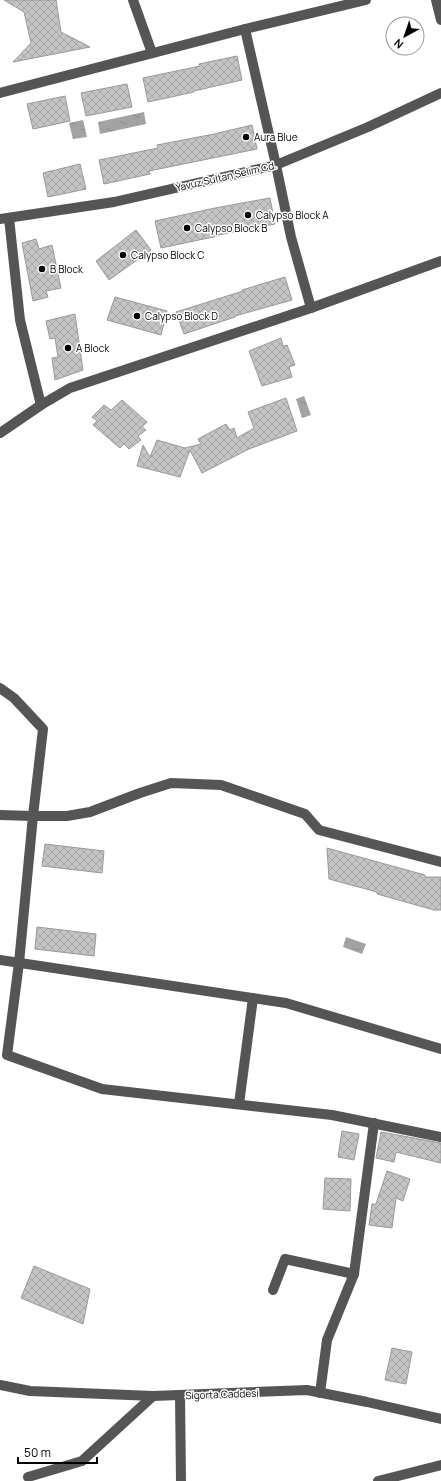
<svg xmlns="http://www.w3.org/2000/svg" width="441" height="1481" viewBox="0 0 441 1481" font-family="Manrope,sans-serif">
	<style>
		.water { fill: url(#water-ripples) }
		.building { fill: url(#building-cross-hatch); stroke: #999 }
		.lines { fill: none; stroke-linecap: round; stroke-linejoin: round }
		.minor { stroke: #555; stroke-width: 10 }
		.poi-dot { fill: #000; stroke: #fff; stroke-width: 1.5 }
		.labels { text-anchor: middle; stroke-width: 3; stroke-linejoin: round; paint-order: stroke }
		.poi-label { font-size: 10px; fill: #000; stroke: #fff; text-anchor: start }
		.street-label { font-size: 10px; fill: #000; stroke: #fff }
	</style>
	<defs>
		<pattern id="water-ripples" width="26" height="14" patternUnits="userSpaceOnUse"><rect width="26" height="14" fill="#a3a3a3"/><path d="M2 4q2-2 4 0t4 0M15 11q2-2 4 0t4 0" fill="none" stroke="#8b8b8b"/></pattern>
		<pattern id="building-cross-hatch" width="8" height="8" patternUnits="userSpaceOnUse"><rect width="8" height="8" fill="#c4c4c4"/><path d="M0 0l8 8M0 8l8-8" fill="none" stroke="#a7a7a7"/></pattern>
	</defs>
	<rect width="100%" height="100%" fill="#fff"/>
	<g class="water">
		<polygon points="144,112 146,124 100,134 98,122"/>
		<polygon points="83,120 87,137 73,139 69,123"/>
		<polygon points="304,396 311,415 302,418 296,399"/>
		<polygon points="346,937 366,944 362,954 343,947"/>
	</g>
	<g class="building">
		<polygon points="4,0 56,0 61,32 90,47 13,62 31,43 24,12"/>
		<polygon points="237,56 242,80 194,91 194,92 148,102 143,78 200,66 199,64"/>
		<polygon points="127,84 132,107 86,116 81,93"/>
		<polygon points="65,96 70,121 33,129 27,104"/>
		<polygon points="252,125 257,149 149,171 150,174 104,184 99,160 158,148 157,145 214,134"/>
		<polygon points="80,164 86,189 48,197 43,173"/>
		<polygon points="270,198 275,224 218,235 218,236 161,248 155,221 215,208"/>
		<polygon points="136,230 151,250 109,280 96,261"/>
		<polygon points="36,239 39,249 52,245 61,288 46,291 48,297 33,301 22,243"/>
		<polygon points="285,277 292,300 235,316 235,317 184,334 176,312 243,291 242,290"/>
		<polygon points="115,297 167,311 161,335 107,320"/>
		<polygon points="75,314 83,370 55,380 52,358 58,357 55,338 50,339 46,321"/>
		<polygon points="281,338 283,346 287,345 295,365 289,367 292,377 262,386 249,351"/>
		<polygon points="286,398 297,431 249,449 202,473 190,450 180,477 137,466 143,445 150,457 157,440 185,448 201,444 198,439 226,424 230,430 234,428 237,438 254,428 248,412"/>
		<polygon points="122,400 147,422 142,427 146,430 138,436 141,440 129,449 124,444 120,448 93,425 97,421 92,417 104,405 111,410"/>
		<polygon points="45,844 104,851 102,873 42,866"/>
		<polygon points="327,848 425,875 425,877 441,877 441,910 434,910 377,894 377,892 329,879"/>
		<polygon points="37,927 96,934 94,956 35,949"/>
		<polygon points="342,1131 359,1134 354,1160 338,1157"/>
		<polygon points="381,1132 441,1143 441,1163 396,1152 394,1162 376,1158"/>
		<polygon points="387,1171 410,1179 403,1201 396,1198 392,1228 369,1225 372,1204 376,1204"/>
		<polygon points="325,1178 351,1179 350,1211 323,1209"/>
		<polygon points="34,1266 90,1289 83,1324 21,1298"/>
		<polygon points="392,1348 412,1352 406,1384 385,1380"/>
	</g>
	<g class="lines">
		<g class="minor">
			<polyline points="133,0 152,53"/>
			<polyline points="436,0 441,20"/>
			<polyline points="245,29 276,165 291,237 311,308"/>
			<polyline points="0,93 245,29 366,0"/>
			<polyline points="9,218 20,320 41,405"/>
			<polyline points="0,219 114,202 276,165 368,127 441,93"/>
			<polyline points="0,433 41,405 70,388 311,308 441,261"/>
			<polyline points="0,688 14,698 43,729 33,816 67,816 90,812 140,793 171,783 221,785 305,814 319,830 441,862"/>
			<polyline points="0,815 33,816 19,963 7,1055 102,1089 332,1115 441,1137"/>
			<polyline points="0,960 286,1003 441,1049"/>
			<polyline points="239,1104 253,998"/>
			<polyline points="354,1274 374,1123"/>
			<polyline points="273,1290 285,1259 354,1274 327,1340 320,1393"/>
			<polyline points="0,1385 30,1391 153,1396 307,1390 367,1402 441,1419"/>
			<polyline points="180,1395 181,1481"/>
			<polyline points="28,1477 82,1461 153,1396"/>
			<polyline points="378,1481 441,1465"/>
		</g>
	</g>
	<g class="poi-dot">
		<circle cx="246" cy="137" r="4"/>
		<circle cx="248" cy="215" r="4"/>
		<circle cx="187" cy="228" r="4"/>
		<circle cx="123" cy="255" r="4"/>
		<circle cx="42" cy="269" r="4"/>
		<circle cx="137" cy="316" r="4"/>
		<circle cx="68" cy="348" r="4"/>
	</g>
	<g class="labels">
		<g class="poi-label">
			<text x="254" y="141">Aura Blue</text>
			<text x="256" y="219">Calypso Block A</text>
			<text x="195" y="232">Calypso Block B</text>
			<text x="131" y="259">Calypso Block C</text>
			<text x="50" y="273">B Block</text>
			<text x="145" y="320">Calypso Block D</text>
			<text x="76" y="352">A Block</text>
		</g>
		<g class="street-label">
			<text transform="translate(226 176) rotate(-13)" y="4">Yavuz Sultan Selim Cd.</text>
			<text transform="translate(222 1394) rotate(-2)" y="4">Sigorta Caddesi</text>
		</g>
	</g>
	<g transform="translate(405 36) rotate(220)"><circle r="19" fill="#ffffff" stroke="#999999"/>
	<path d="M0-3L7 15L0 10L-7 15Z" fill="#000000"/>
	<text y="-6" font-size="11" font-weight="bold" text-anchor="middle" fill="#000000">N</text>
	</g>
	<path d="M18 1457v6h79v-6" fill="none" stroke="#000000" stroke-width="2"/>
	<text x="24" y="1457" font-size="12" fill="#000000" stroke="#ffffff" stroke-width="3" paint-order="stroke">50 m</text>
</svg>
